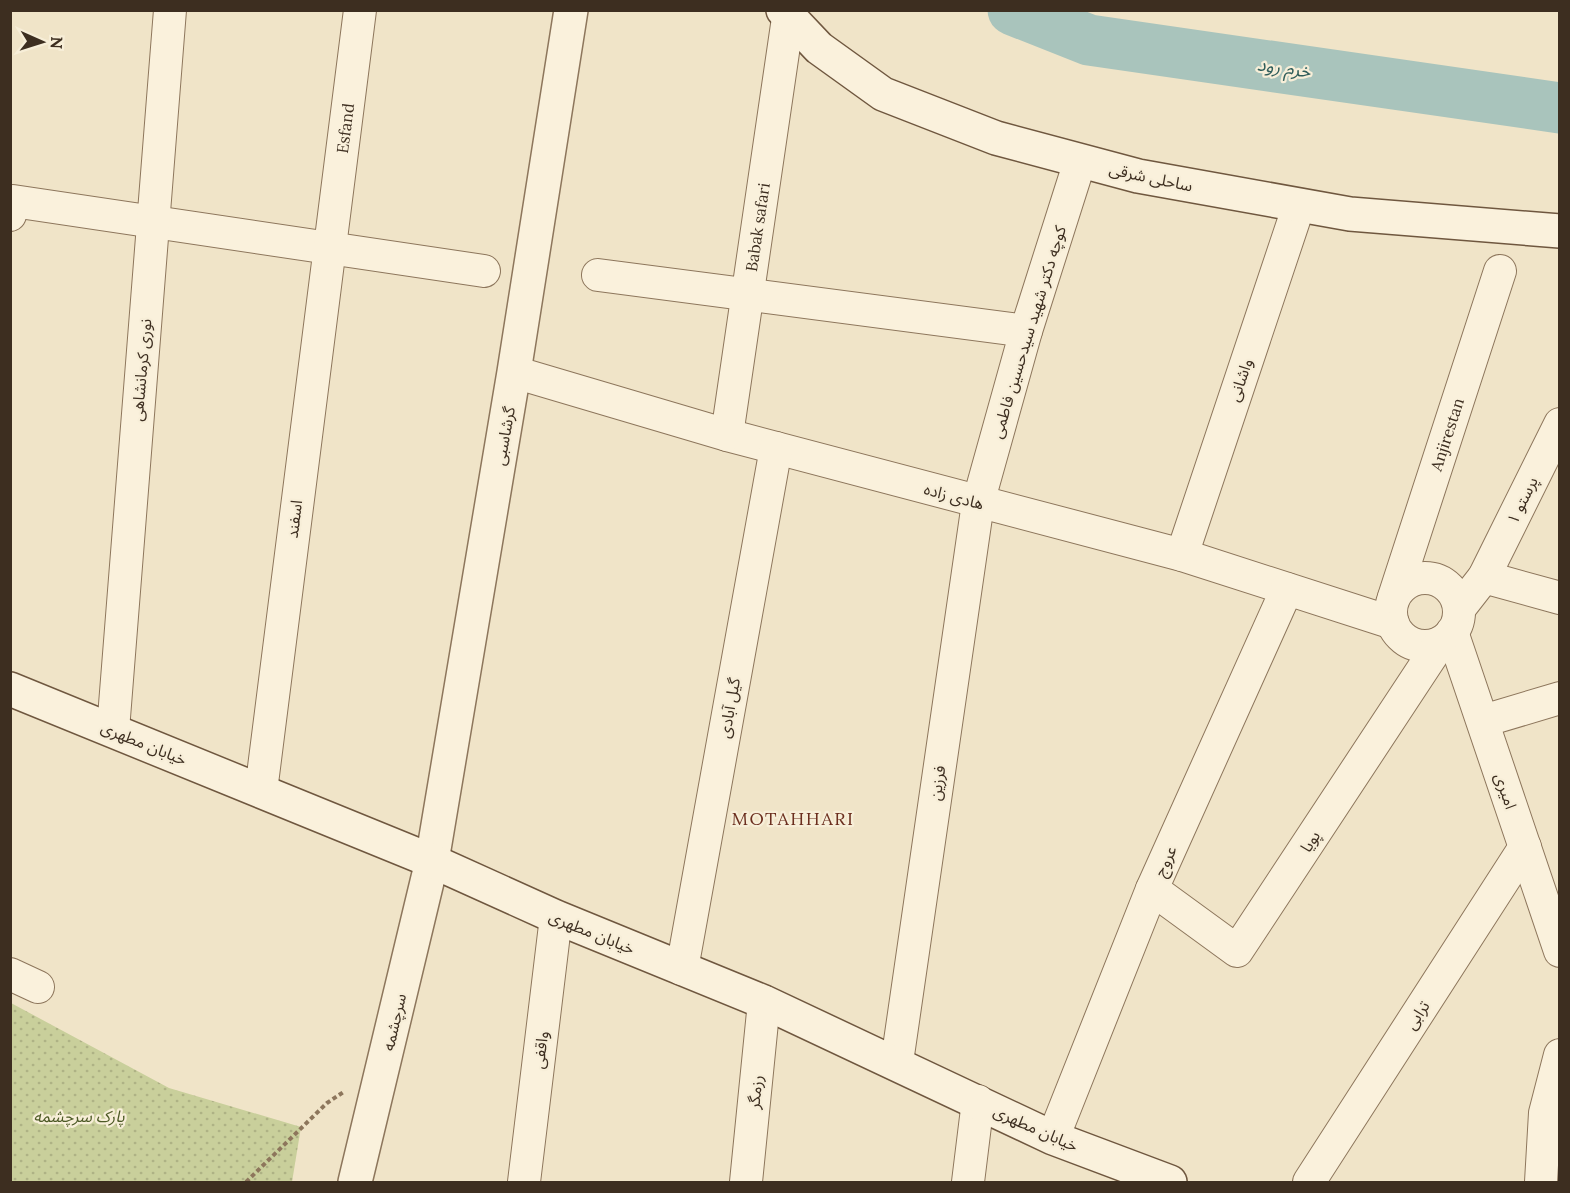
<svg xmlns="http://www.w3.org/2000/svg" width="1570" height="1193" viewBox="0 0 1570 1193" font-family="Lora,'Noto Sans Arabic',serif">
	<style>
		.park { fill: url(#park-dots) }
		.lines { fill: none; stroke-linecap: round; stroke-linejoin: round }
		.river { stroke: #a9c4bc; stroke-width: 51 }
		.minor-casing { stroke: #8d765c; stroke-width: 34 }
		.tertiary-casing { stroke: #8d765c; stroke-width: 36 }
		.secondary-casing { stroke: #6f573f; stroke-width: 36 }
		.path { stroke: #8d765c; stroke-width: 4; stroke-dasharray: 4.5 3; stroke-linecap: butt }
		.minor { stroke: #faf1dc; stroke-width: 32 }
		.tertiary { stroke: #faf1dc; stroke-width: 33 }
		.secondary { stroke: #faf1dc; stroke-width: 33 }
		.labels { text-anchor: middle; stroke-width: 4.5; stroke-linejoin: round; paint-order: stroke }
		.street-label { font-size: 16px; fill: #3d2e20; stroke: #f7eed8 }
		.park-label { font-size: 16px; font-style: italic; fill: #4d5a26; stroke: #f7eed8 }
		.water-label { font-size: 18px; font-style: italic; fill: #2f5d5a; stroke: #f7eed8 }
		.neighbourhood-label { font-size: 18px; letter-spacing: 1.5px; fill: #6b2e1e; stroke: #f7eed8 }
	</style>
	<defs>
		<pattern id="park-dots" width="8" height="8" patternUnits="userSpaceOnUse" patternTransform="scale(1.5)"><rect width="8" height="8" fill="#c9cf9b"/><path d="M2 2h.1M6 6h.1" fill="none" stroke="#aeb285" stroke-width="1.8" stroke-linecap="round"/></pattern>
	</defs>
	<rect width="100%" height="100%" fill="#f0e4c8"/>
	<polygon class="park" points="11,1003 169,1088 301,1127 292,1182 11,1182"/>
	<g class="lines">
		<polyline class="river" points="1013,10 1089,40 1560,108"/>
		<defs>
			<g id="minor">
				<polyline points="10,215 13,201 484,271"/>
				<polyline points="598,275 1026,331"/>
				<polyline points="514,372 727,435 1182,555 1393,623"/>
				<path id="s1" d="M727 435 788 18"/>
				<polyline points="1182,555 1299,205"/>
				<polyline points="1484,577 1560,598"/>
				<circle cx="1425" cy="612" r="34"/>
				<path id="s2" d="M1394 597 1500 271"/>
				<polyline points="1459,609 1484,577 1560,424"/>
				<polyline points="1452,632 1560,951"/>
				<polyline points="1483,721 1560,698"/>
				<polyline points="113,730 170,10"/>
				<path id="s3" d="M261 791 360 10"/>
				<polyline points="1152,889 1237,951 1440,643"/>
				<polyline points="682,969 776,448"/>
				<polyline points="10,974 38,987"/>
				<polyline points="897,1062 978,503 1026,331 1080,161"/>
				<polyline points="1053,1138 1152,889 1287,589"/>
				<polyline points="524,1182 556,917"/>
				<polyline points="746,1182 764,1002"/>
				<polyline points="968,1182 978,1101"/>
				<polyline points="1309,1182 1525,847"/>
				<polyline points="1541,1182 1545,1113 1560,1055"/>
			</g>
			<polyline id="tertiary" points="355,1182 432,861 514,372 571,10"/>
			<g id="secondary">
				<polyline points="783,10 819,48 883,94 996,138 1138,176 1350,214 1560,231"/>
				<polyline points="10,689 432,861 556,917 764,1002 1053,1138 1170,1182"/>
			</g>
		</defs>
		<use href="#minor" class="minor-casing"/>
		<use href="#tertiary" class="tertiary-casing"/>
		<use href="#secondary" class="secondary-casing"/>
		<polyline class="path" points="246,1182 327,1103 345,1091"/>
		<use href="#minor" class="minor"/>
		<use href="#tertiary" class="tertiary"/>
		<use href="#secondary" class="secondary"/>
	</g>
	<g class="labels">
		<g class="street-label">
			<text dy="6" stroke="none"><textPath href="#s3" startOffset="668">Esfand</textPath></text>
			<text transform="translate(1151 177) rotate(12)" y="6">ساحلی شرقی</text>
			<text dy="6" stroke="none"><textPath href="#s1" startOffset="210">Babak safari</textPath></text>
			<text transform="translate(1028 332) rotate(-73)" y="6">کوچه دکتر شهید سیدحسین فاطمی</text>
			<text transform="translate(141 370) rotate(-85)" y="6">نوری کرمانشاهی</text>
			<text transform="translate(1240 380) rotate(-71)" y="6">واشانی</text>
			<text dy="6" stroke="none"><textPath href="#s2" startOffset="171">Anjirestan</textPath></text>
			<text transform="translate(504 436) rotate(-80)" y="6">گرشاسبی</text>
			<text transform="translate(954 496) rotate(15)" y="6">هادی زاده</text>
			<text transform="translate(1522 500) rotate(-64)" y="6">پرستو ۱</text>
			<text transform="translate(294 519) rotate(-83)" y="6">اسفند</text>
			<text transform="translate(729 708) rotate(-80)" y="6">گیل آبادی</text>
			<text transform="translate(144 743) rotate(22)" y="6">خیابان مطهری</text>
			<text transform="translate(937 783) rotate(-82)" y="6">فرزین</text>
			<text transform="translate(1506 791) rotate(71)" y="6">امیری</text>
			<text transform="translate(1310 841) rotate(-57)" y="6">پویا</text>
			<text transform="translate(1165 861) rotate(-66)" y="6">عروج</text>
			<text transform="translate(592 932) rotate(22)" y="6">خیابان مطهری</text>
			<text transform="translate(1417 1015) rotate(-57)" y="6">ترابی</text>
			<text transform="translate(394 1022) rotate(-77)" y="6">سرچشمه</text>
			<text transform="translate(540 1050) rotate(-83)" y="6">واقفی</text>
			<text transform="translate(755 1092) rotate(-84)" y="6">رزمگر</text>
			<text transform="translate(1036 1128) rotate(24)" y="6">خیابان مطهری</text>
		</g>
		<g class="park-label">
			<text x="79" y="1122">پارک سرچشمه</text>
		</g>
		<g class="water-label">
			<text transform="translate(1284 68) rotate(8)" y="6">خرم رود</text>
		</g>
		<g class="neighbourhood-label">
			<text x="793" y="825">MOTAHHARI</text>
		</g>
	</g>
	<rect width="1570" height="1193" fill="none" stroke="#3d2e20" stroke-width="24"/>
	<g transform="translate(42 42) rotate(93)" stroke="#f7eed8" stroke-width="4.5" paint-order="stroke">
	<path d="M0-4.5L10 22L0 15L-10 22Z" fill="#3d2e20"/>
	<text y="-9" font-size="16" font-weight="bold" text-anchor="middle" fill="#3d2e20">N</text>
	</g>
</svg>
